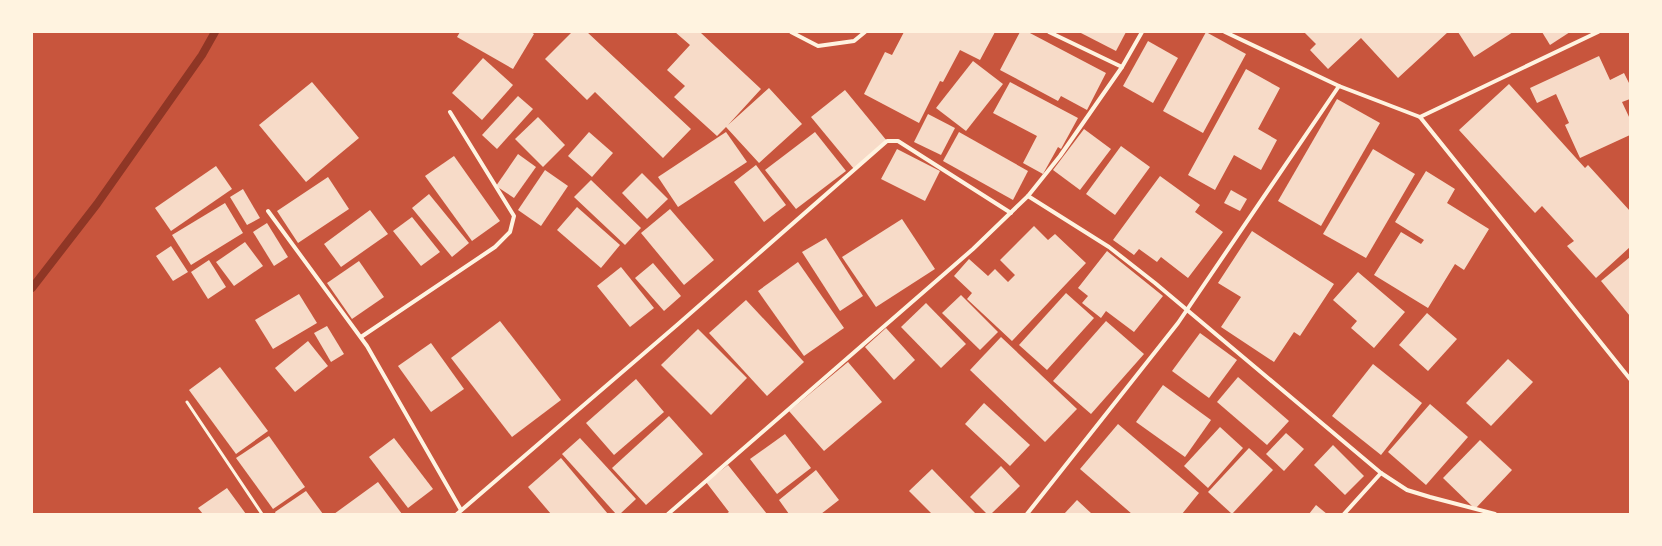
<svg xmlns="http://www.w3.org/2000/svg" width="1662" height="546" viewBox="0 0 1662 546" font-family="Ubuntu,sans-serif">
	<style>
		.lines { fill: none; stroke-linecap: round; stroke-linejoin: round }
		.stream { stroke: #8f3625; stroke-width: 8 }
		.building { fill: #f7dbc8 }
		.service { stroke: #fff3e0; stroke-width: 3 }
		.minor { stroke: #fff3e0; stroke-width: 4 }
	</style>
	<rect width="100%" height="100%" fill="#c8553d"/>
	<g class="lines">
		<polyline class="stream" points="32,288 97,204 202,55 215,32"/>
	</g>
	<g class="building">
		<polygon points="460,32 531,32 534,34 513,69 457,37"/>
		<polygon points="572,32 587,32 691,129 663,158 595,92 587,100 545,59"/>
		<polygon points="675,32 702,32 701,33 761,89 728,125 769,88 802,124 759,163 726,127 717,136 674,97 685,86 667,70 690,45"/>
		<polygon points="904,32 995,32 980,60 960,50 943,82 940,81 919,123 864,94 885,52 892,55"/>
		<polygon points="1020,32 1028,32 1106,73 1087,110 1061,96 1058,101 1000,70"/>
		<polygon points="1079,32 1126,32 1116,51"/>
		<polygon points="1206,32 1246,54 1203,133 1163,111"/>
		<polygon points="1304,32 1448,32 1398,78 1361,38 1328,69 1310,50 1316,44"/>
		<polygon points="1458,32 1513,32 1474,57"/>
		<polygon points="1542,32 1570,32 1550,45"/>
		<polygon points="1148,41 1178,58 1153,103 1123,86"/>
		<polygon points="1599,56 1610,80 1624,73 1630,85 1630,99 1622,102 1630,119 1630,135 1580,158 1565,125 1569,123 1556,94 1537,103 1530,88"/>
		<polygon points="483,58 513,85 482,120 452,93"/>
		<polygon points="973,61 1003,84 966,131 936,108"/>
		<polygon points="1246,69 1280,88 1258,129 1277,140 1261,170 1234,155 1215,190 1188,175"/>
		<polygon points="312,82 359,138 306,182 259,125"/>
		<polygon points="1010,82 1078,118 1061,149 1058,147 1043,174 1023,163 1037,136 993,113"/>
		<polygon points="1509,84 1585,168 1588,165 1630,211 1630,247 1596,278 1567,246 1574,241 1542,206 1535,213 1459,130"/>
		<polygon points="845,90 887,141 854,169 811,117"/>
		<polygon points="518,96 533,109 497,149 482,135"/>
		<polygon points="1337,99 1380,123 1321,226 1278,201"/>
		<polygon points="928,114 955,128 941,155 914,142"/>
		<polygon points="538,117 565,145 543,167 515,139"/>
		<polygon points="1084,129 1111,149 1080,190 1053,170"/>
		<polygon points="589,132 613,153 592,177 568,156"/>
		<polygon points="726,132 747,162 678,207 658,177"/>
		<polygon points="815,132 846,171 796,209 765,170"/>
		<polygon points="959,132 1028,171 1013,200 943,161"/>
		<polygon points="1121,146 1150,167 1115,215 1086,194"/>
		<polygon points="897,149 940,171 925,201 881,179"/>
		<polygon points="1373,149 1415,174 1366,258 1323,234"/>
		<polygon points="518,154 536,167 514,198 496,186"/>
		<polygon points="454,156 500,221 472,241 425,176"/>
		<polygon points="756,165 786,205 764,222 734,182"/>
		<polygon points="216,166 232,189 171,231 155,208"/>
		<polygon points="545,170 568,186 541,226 518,210"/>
		<polygon points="1426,171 1455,189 1447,203 1489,229 1464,270 1455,264 1428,308 1374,275 1401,232 1421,244 1424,240 1395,222"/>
		<polygon points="642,173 668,199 647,219 622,193"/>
		<polygon points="1160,176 1200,205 1195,212 1223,232 1188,278 1161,257 1157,262 1139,249 1134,255 1113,240"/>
		<polygon points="328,177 349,209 298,243 277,211"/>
		<polygon points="591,180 641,228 625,245 574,197"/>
		<polygon points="243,189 260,218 247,225 230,197"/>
		<polygon points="1231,190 1247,199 1240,211 1224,203"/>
		<polygon points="429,194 469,243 452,257 412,208"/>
		<polygon points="225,203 243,233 191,265 172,235"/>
		<polygon points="577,207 620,245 601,268 557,230"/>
		<polygon points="670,209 714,260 684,285 641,233"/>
		<polygon points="370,210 388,234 341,267 324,244"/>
		<polygon points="412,217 440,252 421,266 393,231"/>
		<polygon points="902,219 935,269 876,307 842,257"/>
		<polygon points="267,223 288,257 274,266 253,232"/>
		<polygon points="1034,226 1048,240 1055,234 1086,263 1012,341 967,299 972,293 954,276 969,259 988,276 995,269 1008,282 1015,275 1000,260"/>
		<polygon points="1252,231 1334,284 1300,336 1294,332 1274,362 1221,327 1241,297 1218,283"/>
		<polygon points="826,238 863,296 840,311 802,252"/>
		<polygon points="245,242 263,266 234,286 216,262"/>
		<polygon points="171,246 188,272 173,281 156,256"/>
		<polygon points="1107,251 1163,296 1134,332 1106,311 1101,318 1082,303 1088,296 1078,288"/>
		<polygon points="1630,257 1630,316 1601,281"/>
		<polygon points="209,260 226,287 208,299 191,272"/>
		<polygon points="359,261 384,297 352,319 327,283"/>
		<polygon points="798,262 844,328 804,356 758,291"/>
		<polygon points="653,263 681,296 664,311 635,278"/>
		<polygon points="621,267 654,308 630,327 597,286"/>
		<polygon points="1358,272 1405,312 1374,348 1351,328 1357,321 1333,300"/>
		<polygon points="1066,293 1094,318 1047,370 1019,345"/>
		<polygon points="299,294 317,323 273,349 255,320"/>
		<polygon points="961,295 998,332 980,350 942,313"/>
		<polygon points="746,300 804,362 767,396 709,333"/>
		<polygon points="926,303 966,344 941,368 901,327"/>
		<polygon points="1427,313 1457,339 1428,371 1399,345"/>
		<polygon points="500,321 561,400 512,437 451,358"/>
		<polygon points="1106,321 1144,354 1091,414 1053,381"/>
		<polygon points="327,326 344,354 331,362 314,333"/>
		<polygon points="886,328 915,360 894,380 865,347"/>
		<polygon points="698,329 747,378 711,415 661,365"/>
		<polygon points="1200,333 1237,360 1209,398 1172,371"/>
		<polygon points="1001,337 1077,409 1045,442 970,370"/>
		<polygon points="308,341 328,366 295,392 275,368"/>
		<polygon points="431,343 464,389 431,412 398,366"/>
		<polygon points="1508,359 1533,382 1491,426 1466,403"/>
		<polygon points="848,362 882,402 824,451 789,411"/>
		<polygon points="1373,364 1422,403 1381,455 1332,416"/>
		<polygon points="220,367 268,431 236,454 189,390"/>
		<polygon points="1238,377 1289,421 1267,445 1217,402"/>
		<polygon points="636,379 664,412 614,455 586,423"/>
		<polygon points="1163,385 1211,420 1185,457 1136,422"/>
		<polygon points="984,403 1030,445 1010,466 965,424"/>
		<polygon points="1430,404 1468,437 1426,485 1388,452"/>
		<polygon points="669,416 703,454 646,505 612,468"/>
		<polygon points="1118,424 1199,493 1182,514 1132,514 1080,469"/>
		<polygon points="1220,427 1243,448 1208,488 1184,466"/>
		<polygon points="1286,433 1304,449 1284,471 1266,454"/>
		<polygon points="785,434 811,468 777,494 750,459"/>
		<polygon points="269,436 305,487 273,509 236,458"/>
		<polygon points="394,438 433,489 408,508 369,457"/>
		<polygon points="580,438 636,499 620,514 616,514 562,454"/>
		<polygon points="1480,440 1512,470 1475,509 1443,478"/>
		<polygon points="1333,445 1364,476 1345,495 1314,465"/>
		<polygon points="1249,448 1273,470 1232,514 1208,492"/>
		<polygon points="561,458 608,514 551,514 528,487"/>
		<polygon points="728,465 767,514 726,514 729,512 706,482"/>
		<polygon points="1001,466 1020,486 991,514 987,514 970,497"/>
		<polygon points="932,469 976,514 932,514 909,491"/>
		<polygon points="816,470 839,500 821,514 789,514 779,500"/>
		<polygon points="378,482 402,514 334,514"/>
		<polygon points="227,488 246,514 203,514 198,508"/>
		<polygon points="306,491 323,514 276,514 275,512"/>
		<polygon points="1077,500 1092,514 1064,514"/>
		<polygon points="1316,505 1327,514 1309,514"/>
	</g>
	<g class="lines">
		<polyline class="service" points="187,402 262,514"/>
		<g class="minor">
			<polyline points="791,32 818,46 854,41 865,32"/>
			<polyline points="1049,32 1122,67"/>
			<polyline points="1225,32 1339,86"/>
			<polyline points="1420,117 1630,379"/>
			<polyline points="1028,196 1109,247 1155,283 1381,473 1407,490 1430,497 1495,514"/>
			<polyline points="268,211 367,346 461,510"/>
			<polyline points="361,337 495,247 510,232 514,216 450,112"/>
			<polyline points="457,514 677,325 887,141 898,141 1011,213"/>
			<polyline points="668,514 973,249 1028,196 1060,156 1122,67 1142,32"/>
			<polyline points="1027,514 1178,323 1339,86 1420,117 1598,32"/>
			<polyline points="1344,514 1381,473"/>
		</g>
	</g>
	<rect width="1662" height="546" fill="none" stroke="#fff3e0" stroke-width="66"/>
</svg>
